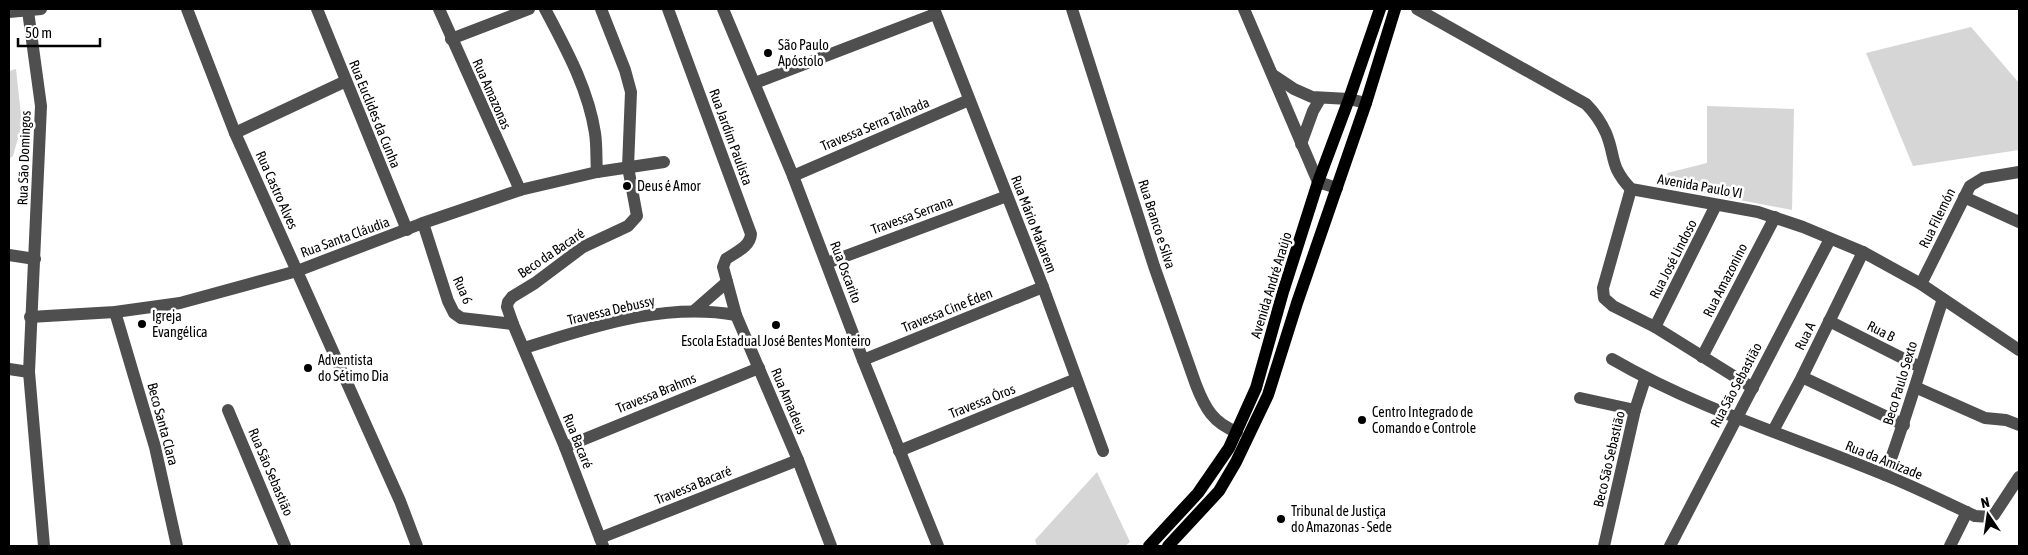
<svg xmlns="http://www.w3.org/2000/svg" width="2028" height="555" viewBox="0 0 2028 555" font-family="'Asap Condensed',sans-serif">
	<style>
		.green { fill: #d6d6d6 }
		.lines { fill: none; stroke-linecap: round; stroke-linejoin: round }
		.minor { stroke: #4f4f4f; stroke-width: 12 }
		.major { stroke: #000; stroke-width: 12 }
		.poi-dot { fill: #000; stroke: #fff; stroke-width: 2 }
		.labels { text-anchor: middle; stroke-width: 5; stroke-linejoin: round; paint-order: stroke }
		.poi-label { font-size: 14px; fill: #000; stroke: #fff; text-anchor: start }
		.street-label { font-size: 14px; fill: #000; stroke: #fff }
	</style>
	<rect width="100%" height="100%" fill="#fff"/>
	<g class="green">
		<polygon points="1971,27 2019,83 2019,150 1913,166 1866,53"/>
		<polygon points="16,69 22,124 13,156 9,159 9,71"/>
		<polygon points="1707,106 1794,109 1792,210 1671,187 1667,173 1707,163"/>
		<polygon points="1097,472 1130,542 1125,546 1037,546 1035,540"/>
	</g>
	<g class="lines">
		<g class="minor">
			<polyline points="187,9 235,133 400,501 417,546"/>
			<polyline points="317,9 407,230"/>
			<polyline points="439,9 520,190"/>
			<path d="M545 9C566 49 588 88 595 133 597 146 596 159 597 172"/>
			<polyline points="601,9 625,70 631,92 628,167 637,216 628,226 583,247 535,283 512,297 508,302 507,307 513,324 565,447 603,546"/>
			<path d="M668 9 751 234C750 247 736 252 726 259L723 267 736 315 798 460 831 546"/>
			<polyline points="723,9 793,176 863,360 938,546"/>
			<polyline points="934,9 1043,287 1103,451"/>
			<path d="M1072 9 1154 266 1196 385C1205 408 1213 423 1237 432"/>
			<polyline points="1244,9 1318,182 1337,188"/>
			<path d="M1417 9 1586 104C1594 112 1601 122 1606 133 1616 157 1609 166 1631 189L1758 212 1803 227 1863 252 1921 284 2019 350"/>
			<polyline points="28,11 41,106 29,372 44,546"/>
			<polyline points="9,12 41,9"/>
			<polyline points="451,39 529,9"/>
			<polyline points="1273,75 1294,89 1312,97 1349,99 1366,103"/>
			<polyline points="755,83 935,14"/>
			<polyline points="235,133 346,81"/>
			<polyline points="1301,144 1313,111 1320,99"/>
			<polyline points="793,176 969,100"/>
			<polyline points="1631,189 1603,288 1604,298 1613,306 1655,327 1753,388"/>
			<polyline points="1964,197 2019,222"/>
			<polyline points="423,223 448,301 454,313 461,318 513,324"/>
			<polyline points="9,255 35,259"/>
			<polyline points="827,263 1007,196"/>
			<polyline points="1921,284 1970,186 1983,178 2019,172"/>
			<polyline points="695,310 727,282"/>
			<polyline points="115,312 155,447 177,546"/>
			<polyline points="30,317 115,312 180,303 297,271 423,223 520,190 597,172 664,162"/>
			<polyline points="1829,321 1920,367"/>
			<polyline points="1655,327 1716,205"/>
			<path d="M524 348C593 327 663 302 736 315"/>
			<polyline points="1702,357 1775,217"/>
			<path d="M1612 359C1698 409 1793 437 1885 475 1915 487 1945 502 1975 516L1990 517 1994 515 2019 477"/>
			<polyline points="863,360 1043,287"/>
			<polyline points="9,369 29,372"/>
			<polyline points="1802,377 1904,425"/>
			<polyline points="1915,387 1985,418 2006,420 2019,425"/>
			<polyline points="1580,398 1635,410"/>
			<polyline points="228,410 285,546"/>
			<polyline points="1773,431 1802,377 1863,252"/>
			<polyline points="565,447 759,368"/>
			<polyline points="899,451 1076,379"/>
			<path d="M1885 475C1907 417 1923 358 1943 299"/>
			<polyline points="600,538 798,460"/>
			<polyline points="1604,546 1635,410 1645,379"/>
			<polyline points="1670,546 1830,239"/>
			<polyline points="1950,546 1967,512"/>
		</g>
		<g class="major">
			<polyline points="1149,546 1198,493 1218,464 1229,448 1256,388 1283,292 1318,182 1349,99 1380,9"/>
			<polyline points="1168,546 1219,491 1236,462 1268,395 1297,303 1366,103 1395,9"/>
		</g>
	</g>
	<g class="poi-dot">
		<circle cx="768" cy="53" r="5"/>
		<circle cx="627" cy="186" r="5"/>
		<circle cx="142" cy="324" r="5"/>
		<circle cx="776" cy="325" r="5"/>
		<circle cx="308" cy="368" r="5"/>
		<circle cx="1362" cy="420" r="5"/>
		<circle cx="1281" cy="519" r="5"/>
	</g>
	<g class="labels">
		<g class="poi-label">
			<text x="778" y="50">São Paulo<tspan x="778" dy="16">Apóstolo</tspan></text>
			<text x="637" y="191">Deus é Amor</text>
			<text x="152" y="321">Igreja<tspan x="152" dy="16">Evangélica</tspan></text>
			<text x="776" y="346" text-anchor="middle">Escola Estadual José Bentes Monteiro</text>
			<text x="318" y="365">Adventista<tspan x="318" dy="16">do Sétimo Dia</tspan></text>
			<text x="1372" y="417">Centro Integrado de<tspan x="1372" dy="16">Comando e Controle</tspan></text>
			<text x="1291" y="516">Tribunal de Justiça<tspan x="1291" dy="16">do Amazonas - Sede</tspan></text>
		</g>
		<g class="street-label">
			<text transform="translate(492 94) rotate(66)" y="5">Rua Amazonas</text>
			<text transform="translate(375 114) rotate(68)" y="5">Rua Euclides da Cunha</text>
			<text transform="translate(875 124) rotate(-23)" y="5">Travessa Serra Talhada</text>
			<text transform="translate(731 137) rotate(70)" y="5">Rua Jardim Paulista</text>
			<text transform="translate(24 158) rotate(-88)" y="5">Rua São Domingos</text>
			<text transform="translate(1700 186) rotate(10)" y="5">Avenida Paulo VI</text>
			<text transform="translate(277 190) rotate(66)" y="5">Rua Castro Alves</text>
			<text transform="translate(912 215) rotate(-20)" y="5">Travessa Serrana</text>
			<text transform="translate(1937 218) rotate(-64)" y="5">Rua Filemón</text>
			<text transform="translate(1034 224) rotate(69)" y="5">Rua Mário Makarem</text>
			<text transform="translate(1157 224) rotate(72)" y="5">Rua Branco e Silva</text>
			<text transform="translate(345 237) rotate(-20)" y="5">Rua Santa Cláudia</text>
			<text transform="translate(551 253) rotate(-34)" y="5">Beco da Bacaré</text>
			<text transform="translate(1673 259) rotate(-63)" y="5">Rua José Lindoso</text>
			<text transform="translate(846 272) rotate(69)" y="5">Rua Oscarito</text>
			<text transform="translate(1725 280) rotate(-63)" y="5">Rua Amazonino</text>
			<text transform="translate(1271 285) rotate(-73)" y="5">Avenida André Araújo</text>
			<text transform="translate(463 290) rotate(66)" y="5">Rua 6</text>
			<text transform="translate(611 310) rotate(-13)" y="5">Travessa Debussy</text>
			<text transform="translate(947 310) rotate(-22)" y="5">Travessa Cine Éden</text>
			<text transform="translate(1881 331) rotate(27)" y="5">Rua B</text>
			<text transform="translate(1805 336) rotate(-64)" y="5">Rua A</text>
			<text transform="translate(1900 383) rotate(-73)" y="5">Beco Paulo Sexto</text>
			<text transform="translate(1736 385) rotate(-62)" y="5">Rua São Sebastião</text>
			<text transform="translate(656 393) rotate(-22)" y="5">Travessa Brahms</text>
			<text transform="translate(789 401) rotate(67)" y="5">Rua Amadeus</text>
			<text transform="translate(982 401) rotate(-22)" y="5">Travessa Óros</text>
			<text transform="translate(163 424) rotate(75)" y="5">Beco Santa Clara</text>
			<text transform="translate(578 441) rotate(68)" y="5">Rua Bacaré</text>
			<text transform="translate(1609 459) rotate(-77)" y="5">Beco São Sebastião</text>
			<text transform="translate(1884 460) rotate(22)" y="5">Rua da Amizade</text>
			<text transform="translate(271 472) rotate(67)" y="5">Rua São Sebastião</text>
			<text transform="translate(693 485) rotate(-22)" y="5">Travessa Bacaré</text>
		</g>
	</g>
	<rect width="2028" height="555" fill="none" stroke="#000000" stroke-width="20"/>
	<g transform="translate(1988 515) rotate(347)" stroke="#ffffff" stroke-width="4" paint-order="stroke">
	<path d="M0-4L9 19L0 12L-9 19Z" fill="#000000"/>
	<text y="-8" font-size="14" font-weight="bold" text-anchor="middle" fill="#000000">N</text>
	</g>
	<path d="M18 38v8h82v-8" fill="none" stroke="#000000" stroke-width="2.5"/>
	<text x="25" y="38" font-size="15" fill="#000000" stroke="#ffffff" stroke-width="4" paint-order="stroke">50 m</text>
</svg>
